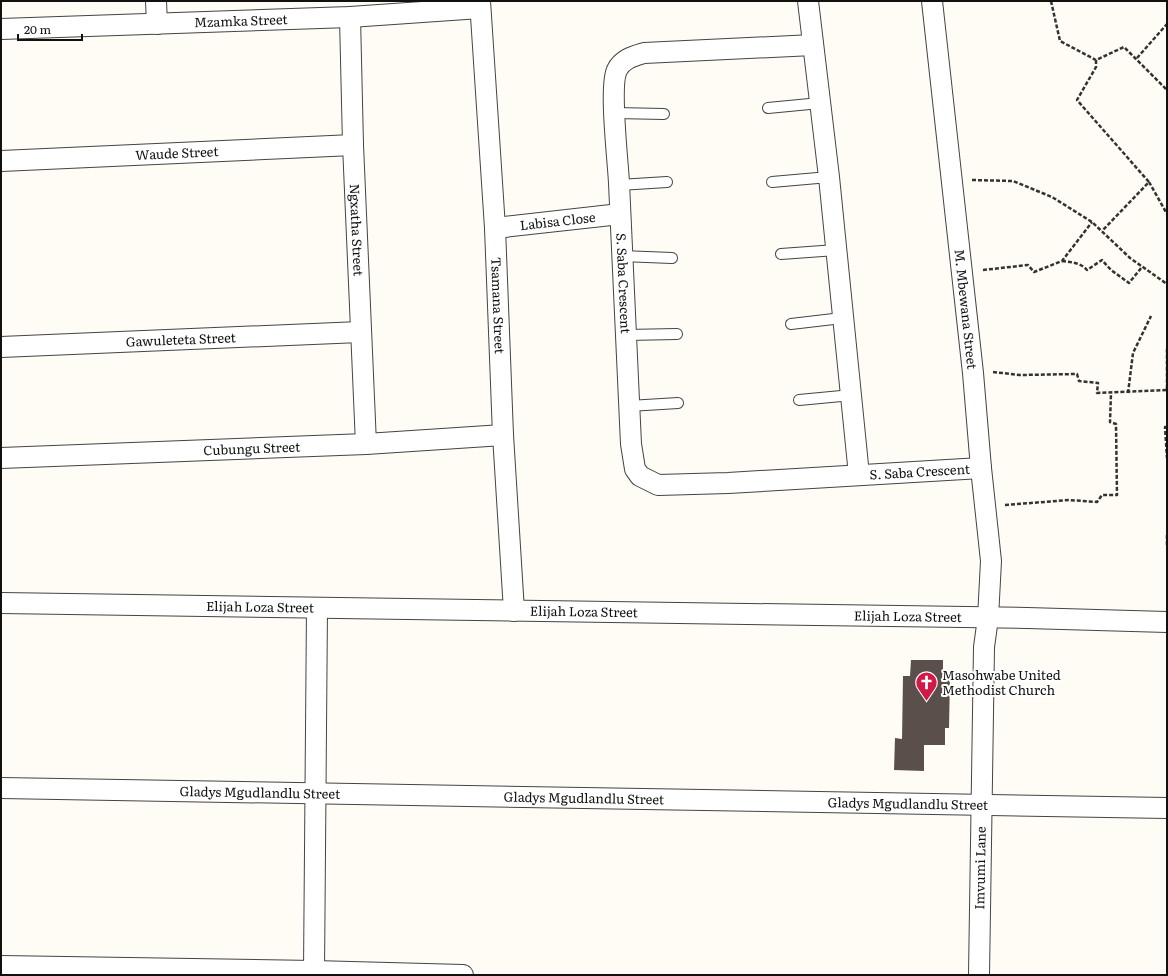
<svg xmlns="http://www.w3.org/2000/svg" width="1168" height="976" viewBox="0 0 1168 976" font-family="Literata,serif">
	<style>
		.building { fill: #5b4f4c }
		.lines { fill: none; stroke-linecap: round; stroke-linejoin: round }
		.lane-casing { stroke: #444; stroke-width: 12 }
		.street-casing { stroke: #444; stroke-width: 22 }
		.path { stroke: #333; stroke-width: 2.5; stroke-dasharray: 4 2; stroke-linecap: butt }
		.lane { stroke: #fff; stroke-width: 10 }
		.street { stroke: #fff; stroke-width: 20 }
		.labels { text-anchor: middle; stroke-width: 4; stroke-linejoin: round; paint-order: stroke }
		.street-label { font-size: 13px; fill: #111; stroke: #fff }
		.poi-label { font-size: 13px; fill: #111; stroke: #fff; text-anchor: start }
	</style>
	<rect width="100%" height="100%" fill="#fffbf5"/>
	<polygon class="building" points="911,660 943,660 943,677 950,677 949,728 945,728 945,745 924,745 924,771 894,770 895,738 902,739 903,676 910,676"/>
	<g class="lines">
		<defs>
			<g id="lane">
				<polyline points="768,108 820,103"/>
				<polyline points="615,113 664,114"/>
				<polyline points="772,182 829,177"/>
				<polyline points="619,185 667,182"/>
				<polyline points="781,254 836,250"/>
				<polyline points="621,256 672,258"/>
				<polyline points="791,324 842,318"/>
				<polyline points="626,335 677,334"/>
				<polyline points="799,400 852,395"/>
				<polyline points="629,406 678,403"/>
			</g>
			<g id="street">
				<polyline points="156,1 157,24"/>
				<path id="s1" d="M480 1 495 228 503 435 514 611"/>
				<polyline points="808,1 829,177 859,475"/>
				<path id="s2" d="M932 1 973 373 981 468 991 561 988 618 984 647 979 975"/>
				<path id="s3" d="M350 17 353 145 366 444"/>
				<path id="s4" d="M1 29 350 17 480 8"/>
				<path id="s5" d="M813 45 644 53C634 56 622 59 617 70 609 86 618 161 619 183 623 270 627 357 631 444L635 469 640 476 658 485 728 483 981 468"/>
				<path id="s6" d="M1 161 353 145"/>
				<path id="s7" d="M495 228 620 214"/>
				<path id="s8" d="M1 347 360 332"/>
				<path id="s9" d="M1 458 366 444 503 435"/>
				<path id="s10" d="M1 603 1027 618 1167 622"/>
				<path id="s11" d="M1 788 1167 808"/>
				<polyline points="1,966 314,971 463,975"/>
				<polyline points="314,971 317,608"/>
			</g>
		</defs>
		<use href="#lane" class="lane-casing"/>
		<use href="#street" class="street-casing"/>
		<g class="path">
			<polyline points="1051,1 1060,41 1096,60 1124,47 1167,90"/>
			<polyline points="1137,58 1167,24"/>
			<polyline points="1096,60 1096,67 1077,100 1149,182 1102,231"/>
			<polyline points="972,180 1013,181 1052,197 1092,222 1130,258 1167,284"/>
			<polyline points="1149,182 1167,214"/>
			<path d="M1062 261C1071 262 1081 263 1087 270L1102 260 1111 270 1129 283 1142 267"/>
			<polyline points="983,270 1028,265 1034,272 1062,261 1092,222"/>
			<polyline points="993,372 1020,375 1077,374 1079,381 1098,383 1097,393 1167,390 1167,349"/>
			<polyline points="1128,393 1133,353 1151,316"/>
			<polyline points="1167,427 1165,427 1167,458"/>
			<polyline points="1005,505 1069,500 1097,502 1102,495 1117,495 1116,424 1110,422 1111,393"/>
			<polyline points="1167,535 1167,546"/>
		</g>
		<use href="#lane" class="lane"/>
		<use href="#street" class="street"/>
	</g>
	<defs>
		<symbol id="church-pin" viewBox="-11 -11 22 30"><path d="M0 17L-7.5 6A9.5 9.5 0 1 1 7.5 6Z" fill="#d11948" stroke="#fff"/><path d="M-1.2-6h2.4v3.5h3.3v2.4h-3.3V6h-2.4V-.1h-3.3v-2.4h3.3Z" fill="#fff"/></symbol>
	</defs>
	<g fill-rule="evenodd">
		<use href="#church-pin" x="914" y="670" width="25" height="34"/>
	</g>
	<g class="labels">
		<g class="street-label">
			<text dy="5" stroke="none"><textPath href="#s4" startOffset="240">Mzamka Street</textPath></text>
			<text dy="5" stroke="none"><textPath href="#s6" startOffset="176">Waude Street</textPath></text>
			<text dy="5" stroke="none"><textPath href="#s7" startOffset="63">Labisa Close</textPath></text>
			<text dy="5" stroke="none"><textPath href="#s3" startOffset="213">Ngxatha Street</textPath></text>
			<text dy="5" stroke="none"><textPath href="#s5" startOffset="416">S. Saba Crescent</textPath></text>
			<text dy="5" stroke="none"><textPath href="#s1" startOffset="305">Tsamana Street</textPath></text>
			<text dy="5" stroke="none"><textPath href="#s2" startOffset="310">M. Mbewana Street</textPath></text>
			<text dy="5" stroke="none"><textPath href="#s8" startOffset="180">Gawuleteta Street</textPath></text>
			<text dy="5" stroke="none"><textPath href="#s9" startOffset="251">Cubungu Street</textPath></text>
			<text dy="5" stroke="none"><textPath href="#s5" startOffset="893">S. Saba Crescent</textPath></text>
			<text dy="5" stroke="none"><textPath href="#s10" startOffset="259">Elijah Loza Street</textPath></text>
			<text dy="5" stroke="none"><textPath href="#s10" startOffset="583">Elijah Loza Street</textPath></text>
			<text dy="5" stroke="none"><textPath href="#s10" startOffset="907">Elijah Loza Street</textPath></text>
			<text dy="5" stroke="none"><textPath href="#s11" startOffset="259">Gladys Mgudlandlu Street</textPath></text>
			<text dy="5" stroke="none"><textPath href="#s11" startOffset="583">Gladys Mgudlandlu Street</textPath></text>
			<text dy="5" stroke="none"><textPath href="#s11" startOffset="907">Gladys Mgudlandlu Street</textPath></text>
			<text transform="translate(980 868) rotate(-89)" y="5">Imvumi Lane</text>
		</g>
		<g class="poi-label">
			<text x="942" y="680">Masohwabe United<tspan x="942" dy="15">Methodist Church</tspan></text>
		</g>
	</g>
	<rect width="1168" height="976" fill="none" stroke="#111111" stroke-width="4"/>
	<path d="M18 34v6h64v-6" fill="none" stroke="#111111" stroke-width="2"/>
	<text x="24" y="34" font-size="12" fill="#111111" stroke="#ffffff" stroke-width="3" paint-order="stroke">20 m</text>
</svg>
